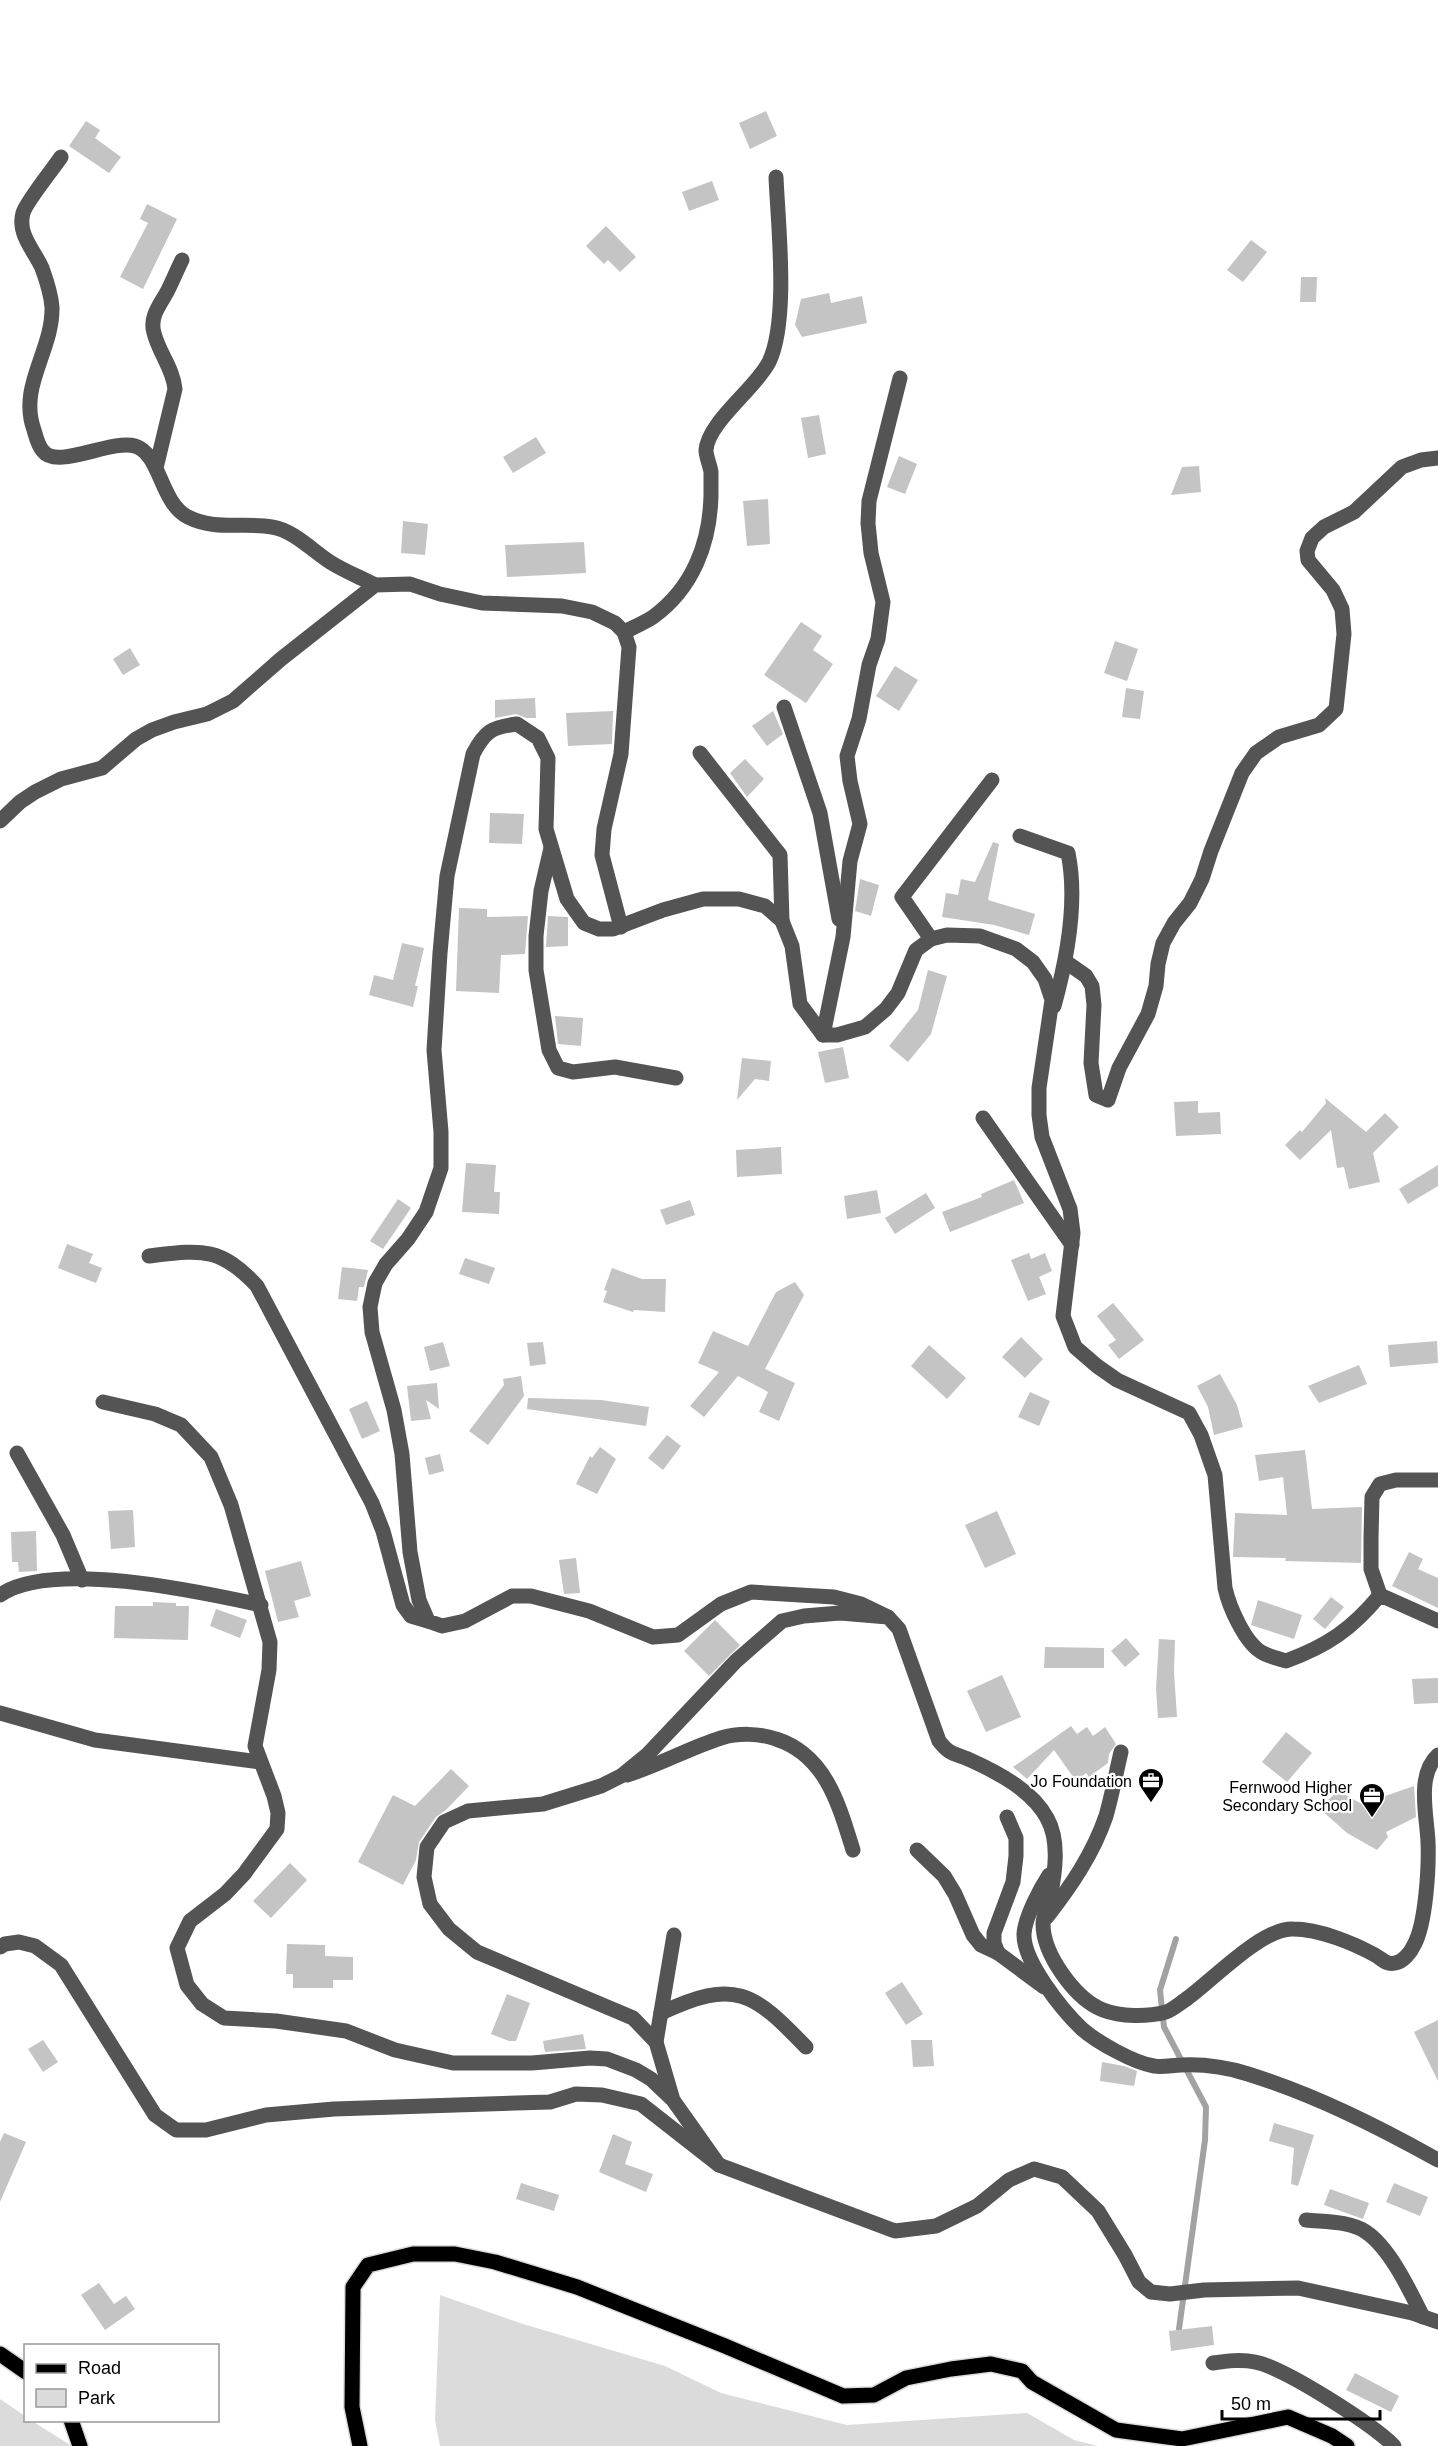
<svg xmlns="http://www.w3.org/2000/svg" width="1438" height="2446" viewBox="0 0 1438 2446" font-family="Arial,sans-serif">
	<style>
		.green { fill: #dbdbdb }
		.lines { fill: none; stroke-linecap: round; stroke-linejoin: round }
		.stream { stroke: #a2a2a2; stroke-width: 6 }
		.building { fill: #c4c4c4 }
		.major-casing { stroke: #dbdbdb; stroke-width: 18 }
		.minor { stroke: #545454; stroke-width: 15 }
		.major { stroke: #000; stroke-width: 15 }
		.labels { text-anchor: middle; stroke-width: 4.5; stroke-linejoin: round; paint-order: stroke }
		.poi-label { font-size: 16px; fill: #000; stroke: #fff; text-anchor: end }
	</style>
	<rect width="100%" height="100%" fill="#fff"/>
	<g class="green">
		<polygon points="440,2295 523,2324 665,2366 721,2393 847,2425 1027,2413 1074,2440 1098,2446 440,2446 435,2420"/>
		<polygon points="0,2399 25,2416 26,2420 32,2421 72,2446 0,2446"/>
	</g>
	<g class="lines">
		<polyline class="stream" points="1176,1939 1160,1990 1164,2027 1206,2107 1205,2140 1179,2329"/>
	</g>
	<g class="building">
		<polygon points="766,111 777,136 750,149 739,123"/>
		<polygon points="86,121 100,130 95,138 121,157 109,173 69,146"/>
		<polygon points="712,181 719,200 689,211 682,192"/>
		<polygon points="147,204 177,219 143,289 120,277 148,223 140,219"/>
		<polygon points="606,226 636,257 620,272 608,260 604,264 586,246"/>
		<polygon points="1251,240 1267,252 1243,282 1227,270"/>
		<polygon points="1301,277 1317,277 1316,302 1300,302"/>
		<polygon points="829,293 831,303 862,296 867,323 802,337 795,325 801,299"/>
		<polygon points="819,415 826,454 808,458 801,418"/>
		<polygon points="536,437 546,453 513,473 503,457"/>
		<polygon points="899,456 917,464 905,494 887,487"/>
		<polygon points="1199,466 1201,492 1171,495 1182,467"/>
		<polygon points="768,499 770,544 747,546 743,501"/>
		<polygon points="403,521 428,524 425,555 401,553"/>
		<polygon points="584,542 586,573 507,577 505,545"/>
		<polygon points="801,622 822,636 813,650 833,664 806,703 764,675"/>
		<polygon points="1115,641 1138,649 1127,681 1104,673"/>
		<polygon points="130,648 140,665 123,675 113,659"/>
		<polygon points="895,666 918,680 899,711 876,696"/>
		<polygon points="1126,688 1144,691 1140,719 1122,717"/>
		<polygon points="535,698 536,718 526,718 516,714 495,718 495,700"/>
		<polygon points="613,711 612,744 568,746 566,713"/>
		<polygon points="773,711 783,734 767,746 752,726"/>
		<polygon points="745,759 764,779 747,797 730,773"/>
		<polygon points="490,813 524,814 522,844 489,843"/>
		<polygon points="993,842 999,844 988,900 1035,914 1029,935 994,925 942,917 946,893 958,895 961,879 975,882"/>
		<polygon points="860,879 879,885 871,916 855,911"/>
		<polygon points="459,908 487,909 487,917 528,916 525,954 501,955 499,993 456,991"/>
		<polygon points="548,916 568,917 568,946 546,947"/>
		<polygon points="402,943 424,948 415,986 418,986 413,1007 369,995 374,975 393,980"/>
		<polygon points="928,970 947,976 931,1034 908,1062 889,1046 918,1010"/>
		<polygon points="555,1016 583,1018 581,1046 558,1044"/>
		<polygon points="843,1047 849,1078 825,1083 818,1052"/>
		<polygon points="742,1058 771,1061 769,1081 755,1079 737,1100"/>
		<polygon points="1325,1098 1366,1132 1385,1113 1399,1127 1373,1153 1380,1182 1349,1189 1344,1167 1337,1168 1331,1130 1300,1160 1285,1145 1300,1130 1302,1132 1326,1103"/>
		<polygon points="1198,1101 1198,1113 1220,1112 1221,1134 1176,1136 1174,1102"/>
		<polygon points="781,1147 782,1174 737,1177 736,1150"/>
		<polygon points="466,1163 496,1165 494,1192 500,1192 499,1214 462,1212"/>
		<polygon points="1438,1165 1438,1186 1408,1204 1399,1189"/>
		<polygon points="1014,1180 1024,1203 950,1232 942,1212 982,1197 981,1194"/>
		<polygon points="877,1190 881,1213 847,1219 844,1196"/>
		<polygon points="926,1193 935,1208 895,1234 885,1218"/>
		<polygon points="398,1199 411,1208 383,1249 370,1241"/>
		<polygon points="690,1200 695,1215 666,1225 660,1210"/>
		<polygon points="67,1244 93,1254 89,1263 102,1268 96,1283 58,1268"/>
		<polygon points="1029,1253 1031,1259 1045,1253 1052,1271 1039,1277 1046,1294 1028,1301 1011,1260"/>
		<polygon points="465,1258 495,1268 489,1284 459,1274"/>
		<polygon points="342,1267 368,1270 364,1287 359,1287 357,1301 338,1299"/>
		<polygon points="612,1268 642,1279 666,1279 665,1312 634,1310 633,1312 603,1302 607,1291 604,1290"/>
		<polygon points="795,1282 804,1295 765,1369 795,1383 779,1421 759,1412 768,1392 738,1376 704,1417 690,1406 719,1372 698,1363 713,1331 748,1346 776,1292"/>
		<polygon points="1113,1303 1144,1340 1119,1359 1108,1345 1116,1340 1097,1316"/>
		<polygon points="1021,1337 1043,1359 1025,1378 1002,1357"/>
		<polygon points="1437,1341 1438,1363 1390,1367 1388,1345"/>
		<polygon points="443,1342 450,1366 430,1371 424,1347"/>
		<polygon points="543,1342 546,1364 530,1366 527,1343"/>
		<polygon points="929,1345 966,1378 947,1399 911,1366"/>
		<polygon points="1359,1365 1367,1384 1319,1403 1308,1386"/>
		<polygon points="1220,1374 1237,1405 1243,1427 1214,1435 1208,1407 1197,1386"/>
		<polygon points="521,1376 524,1396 488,1445 469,1431 504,1385 503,1379"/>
		<polygon points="437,1383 439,1409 426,1400 431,1419 411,1421 407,1386"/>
		<polygon points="1030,1392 1050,1401 1039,1426 1018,1417"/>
		<polygon points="528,1398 601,1400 649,1407 646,1426 527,1409"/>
		<polygon points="367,1401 380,1431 362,1439 349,1409"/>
		<polygon points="667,1435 681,1446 663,1470 648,1458"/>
		<polygon points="600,1447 616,1459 597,1494 576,1484 590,1456 592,1458"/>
		<polygon points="1305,1450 1312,1509 1362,1507 1361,1563 1285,1561 1286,1558 1233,1557 1235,1513 1287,1515 1283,1477 1259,1481 1255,1455"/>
		<polygon points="440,1454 444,1471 429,1475 425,1458"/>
		<polygon points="133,1510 135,1547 111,1549 108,1511"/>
		<polygon points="997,1511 1016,1554 985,1568 965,1525"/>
		<polygon points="36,1531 37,1571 19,1572 18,1562 12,1562 11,1532"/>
		<polygon points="1409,1552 1423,1559 1418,1569 1438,1578 1438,1608 1392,1586"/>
		<polygon points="576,1558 580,1593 564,1594 559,1560"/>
		<polygon points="301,1561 311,1596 294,1601 299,1617 278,1622 265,1571"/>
		<polygon points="1331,1597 1344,1607 1325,1629 1313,1619"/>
		<polygon points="1258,1600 1302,1615 1294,1639 1251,1625"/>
		<polygon points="153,1602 176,1603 176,1606 189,1606 188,1640 114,1638 115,1606 153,1606"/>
		<polygon points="216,1609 247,1620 240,1638 210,1626"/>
		<polygon points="715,1620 740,1645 709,1676 684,1651"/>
		<polygon points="1126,1638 1140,1654 1125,1667 1111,1651"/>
		<polygon points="1159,1639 1175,1640 1174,1672 1177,1717 1158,1718 1156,1689"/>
		<polygon points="1045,1647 1104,1648 1104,1668 1044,1668"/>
		<polygon points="1002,1675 1021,1717 986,1732 967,1691"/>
		<polygon points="1438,1678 1438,1703 1414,1704 1412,1679"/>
		<polygon points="1071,1726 1077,1734 1087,1727 1093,1736 1105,1727 1116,1744 1109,1754 1108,1763 1089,1777 1086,1773 1076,1781 1054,1750 1027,1779 1013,1767"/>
		<polygon points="1286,1732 1312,1753 1287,1782 1262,1762"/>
		<polygon points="451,1769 469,1786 446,1810 436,1817 419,1842 416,1860 403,1885 358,1862 393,1795 415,1806"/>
		<polygon points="1414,1786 1416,1817 1386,1832 1388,1837 1377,1850 1347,1833 1319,1808 1338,1791 1362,1804"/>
		<polygon points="290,1863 307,1880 271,1918 253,1901"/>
		<polygon points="287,1944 325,1945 325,1956 353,1957 353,1980 333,1980 333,1988 293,1988 293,1974 286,1974"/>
		<polygon points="902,1982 923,2014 906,2025 885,1993"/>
		<polygon points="507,1994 530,2003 516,2041 509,2041 491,2034"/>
		<polygon points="1438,2020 1438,2081 1414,2032"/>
		<polygon points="583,2034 586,2049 545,2052 543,2041"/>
		<polygon points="43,2040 58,2062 43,2072 28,2049"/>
		<polygon points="911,2040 932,2040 934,2066 913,2067"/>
		<polygon points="1102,2062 1124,2066 1137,2071 1134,2086 1100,2081"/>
		<polygon points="1274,2123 1314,2135 1298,2186 1291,2184 1294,2148 1269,2141"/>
		<polygon points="4,2133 26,2142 0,2202 0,2142"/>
		<polygon points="613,2134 632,2142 625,2164 653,2174 646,2192 599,2172"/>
		<polygon points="521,2183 559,2195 554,2211 516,2199"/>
		<polygon points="1394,2183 1428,2197 1420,2216 1386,2202"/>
		<polygon points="1330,2189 1369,2203 1363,2219 1324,2205"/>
		<polygon points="99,2283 114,2304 126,2296 135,2309 105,2330 81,2295"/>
		<polygon points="1212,2326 1214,2345 1171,2351 1169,2331"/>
		<polygon points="1355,2373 1399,2396 1391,2412 1346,2390"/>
	</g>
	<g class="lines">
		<defs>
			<g id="major">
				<polyline points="0,2354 26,2372"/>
				<polyline points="71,2420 80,2446"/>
				<polyline points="360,2446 352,2407 353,2287 368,2265 413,2254 455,2254 495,2262 577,2287 725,2346 843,2396 874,2395 906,2378 951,2369 991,2364 1022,2371 1032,2382 1116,2430 1182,2439 1288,2417 1332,2436 1347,2446"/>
			</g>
		</defs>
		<use href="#major" class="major-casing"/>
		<g class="minor">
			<path d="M61 157C53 169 26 202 23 213 17 234 34 250 42 268 46 279 51 294 52 307 53 351 18 386 34 430 36 437 38 446 43 451 57 470 111 439 135 446 161 454 160 503 188 517 216 531 243 522 272 527 293 530 313 551 330 562 344 571 360 577 375 585"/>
			<path d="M156 468 175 389C173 368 159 353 154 333 149 316 161 304 168 290 173 280 177 270 182 260"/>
			<path d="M624 632C634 627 644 623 653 617 693 588 710 543 711 495 711 488 711 480 711 472 710 465 706 457 706 450 708 422 756 388 769 362 789 320 778 225 776 177"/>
			<polyline points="784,707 820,813 839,919"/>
			<polyline points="700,753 780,855 782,921"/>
			<polyline points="0,821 20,802 35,792 61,779 102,768 136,739 152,730 174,722 207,714 233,701 281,659 375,585 410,584 440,594 482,603 562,606 592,612 615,623 624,632 629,647 621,754 604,829 602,855 621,927"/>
			<path d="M1020 836 1068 853C1078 901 1067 959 1054 1006"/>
			<polyline points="551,848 541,891 536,936 536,970 549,1050 558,1068 573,1072 615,1067 676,1078"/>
			<polyline points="931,939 902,897 992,780"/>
			<polyline points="1066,962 1086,976 1092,986 1094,1005 1091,1063 1096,1095 1108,1100 1119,1068 1148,1014 1156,986 1158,964 1163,943 1174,923 1190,903 1202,879 1211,851 1242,773 1256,753 1279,737 1319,725 1336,709 1344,634 1342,609 1333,590 1308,560 1307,551 1312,538 1324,527 1354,512 1402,467 1421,460 1438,458"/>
			<polyline points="823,1035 843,937 850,861 860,824 850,781 847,756 859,719 869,665 878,639 883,602 871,553 868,523 869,501 900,378"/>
			<polyline points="983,1118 1072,1245"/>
			<path d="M149 1256C201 1250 220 1246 257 1286L372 1503 383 1531 403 1605 411 1616 428 1621"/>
			<polyline points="103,1402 155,1414 181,1425 211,1457 231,1505 270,1642 269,1670 255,1746 274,1796 278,1813 277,1829 244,1874 225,1894 190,1921 177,1948 187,1985 202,2004 224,2018 276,2021 346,2031 395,2050 453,2063 532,2063 590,2058 607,2059 636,2070 651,2079 671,2098"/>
			<polyline points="17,1453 63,1535 82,1580"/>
			<path d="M0 1595C52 1559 201 1592 261 1605"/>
			<polyline points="1380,1595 1371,1569 1371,1538 1372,1497 1380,1484 1396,1480 1438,1480"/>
			<path d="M888 1617 861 1604 834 1597 751 1592 721 1604 678 1635 653 1637 589 1611 531 1596H512L465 1621 442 1626 428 1621 419 1600 410 1552 402 1454 394 1410 372 1332 370 1307 375 1283 386 1264 408 1239 426 1212 441 1168V1132L434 1050 440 953 447 876 473 754C485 731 492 727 517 724L538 738 548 758 546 829 567 899 584 923 599 929H613L663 910 703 899H739L765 906 782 921 792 946 800 1004 823 1035H837L865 1027 886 1009 898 993 916 950 931 939 947 935 980 936 1016 949 1033 962 1045 979 1052 1000 1039 1088V1115L1042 1137 1070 1209 1073 1233 1063 1316 1075 1347 1097 1366 1117 1380 1189 1413 1201 1435 1215 1475 1225 1588C1229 1606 1245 1644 1263 1653 1270 1657 1278 1658 1286 1661 1327 1646 1352 1629 1380 1595L1438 1621"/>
			<polyline points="0,1713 95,1740 260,1762"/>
			<path d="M627 1775C660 1765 689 1748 721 1738 738 1733 759 1733 776 1739 826 1755 839 1805 853 1850"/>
			<polyline points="1007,1817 1016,1838 1016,1856 1013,1882 994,1933 994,1943 998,1953 1044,1987"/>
			<polyline points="917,1850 944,1876 955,1894 973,1935 981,1945 998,1953"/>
			<path d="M1049 1875C1040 1889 1025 1917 1024 1934 1023 1961 1062 2010 1082 2029 1097 2042 1134 2063 1154 2066 1162 2068 1173 2065 1181 2065 1204 2064 1226 2067 1248 2074 1315 2095 1377 2126 1438 2160"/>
			<path d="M1047 1917C1071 1886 1093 1854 1106 1816 1112 1795 1116 1773 1121 1752"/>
			<polyline points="0,1947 5,1944 19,1942 35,1946 61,1965 155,2115 176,2130 206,2130 266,2115 334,2109 550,2102 576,2094 602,2095 641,2104 719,2165 895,2231 936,2226 977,2206 1009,2180 1034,2169 1062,2177 1098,2211 1125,2255 1139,2282 1151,2292 1170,2294 1204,2290 1298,2288 1412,2313 1438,2322"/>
			<path d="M661 2013C735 1978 753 1992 806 2047"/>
			<polyline points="656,2042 674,1935"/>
			<path d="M719 2165 673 2100 656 2042 633 2018 477 1952 449 1929 430 1904 424 1877 427 1847 444 1822 468 1811 543 1804 601 1786 621 1776 648 1754 736 1661 782 1621 804 1616 840 1613 888 1617 899 1629 939 1741C949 1754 953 1753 968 1759 997 1772 1032 1790 1047 1818 1060 1841 1055 1873 1050 1898 1048 1906 1043 1915 1043 1924 1043 1954 1075 1999 1103 2010 1121 2017 1147 2017 1166 2012 1172 2010 1179 2004 1185 2000 1212 1981 1261 1928 1293 1929 1319 1929 1353 1943 1375 1955 1382 1959 1386 1965 1395 1963 1403 1962 1411 1952 1414 1945 1426 1924 1429 1866 1428 1842 1427 1816 1416 1775 1438 1755"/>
			<path d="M1306 2220C1325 2222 1350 2221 1366 2232 1390 2248 1410 2291 1423 2317"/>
			<path d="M1213 2363C1227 2361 1241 2359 1255 2362 1285 2368 1372 2424 1394 2446"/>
		</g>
		<use href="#major" class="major"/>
	</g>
	<defs>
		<symbol id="office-pin" viewBox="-11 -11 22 30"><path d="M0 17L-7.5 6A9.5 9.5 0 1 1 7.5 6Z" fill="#000" stroke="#fff"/><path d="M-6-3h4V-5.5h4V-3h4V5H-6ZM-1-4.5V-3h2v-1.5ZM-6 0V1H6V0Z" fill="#fff"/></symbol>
	</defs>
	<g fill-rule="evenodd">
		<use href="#office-pin" x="1136" y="1766" width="30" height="40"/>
		<use href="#office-pin" x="1357" y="1781" width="30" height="40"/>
	</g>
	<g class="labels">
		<g class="poi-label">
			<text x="1132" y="1787">Jo Foundation</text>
			<text x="1352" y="1793">Fernwood Higher<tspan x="1352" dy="18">Secondary School</tspan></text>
		</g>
	</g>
	<rect x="24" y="2344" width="195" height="78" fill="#ffffff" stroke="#999999" stroke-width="1.5"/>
	<rect x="36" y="2364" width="30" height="9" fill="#000000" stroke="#999999" stroke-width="1.5"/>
	<text x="78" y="2374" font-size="18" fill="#000000">Road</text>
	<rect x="36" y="2389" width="30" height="18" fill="#dbdbdb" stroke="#999999" stroke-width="1.5"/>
	<text x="78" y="2404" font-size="18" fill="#000000">Park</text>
	<path d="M1222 2410v9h158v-9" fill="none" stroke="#000000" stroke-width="3"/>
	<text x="1231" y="2410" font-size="18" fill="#000000" stroke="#ffffff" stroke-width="4.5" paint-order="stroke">50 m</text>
</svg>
